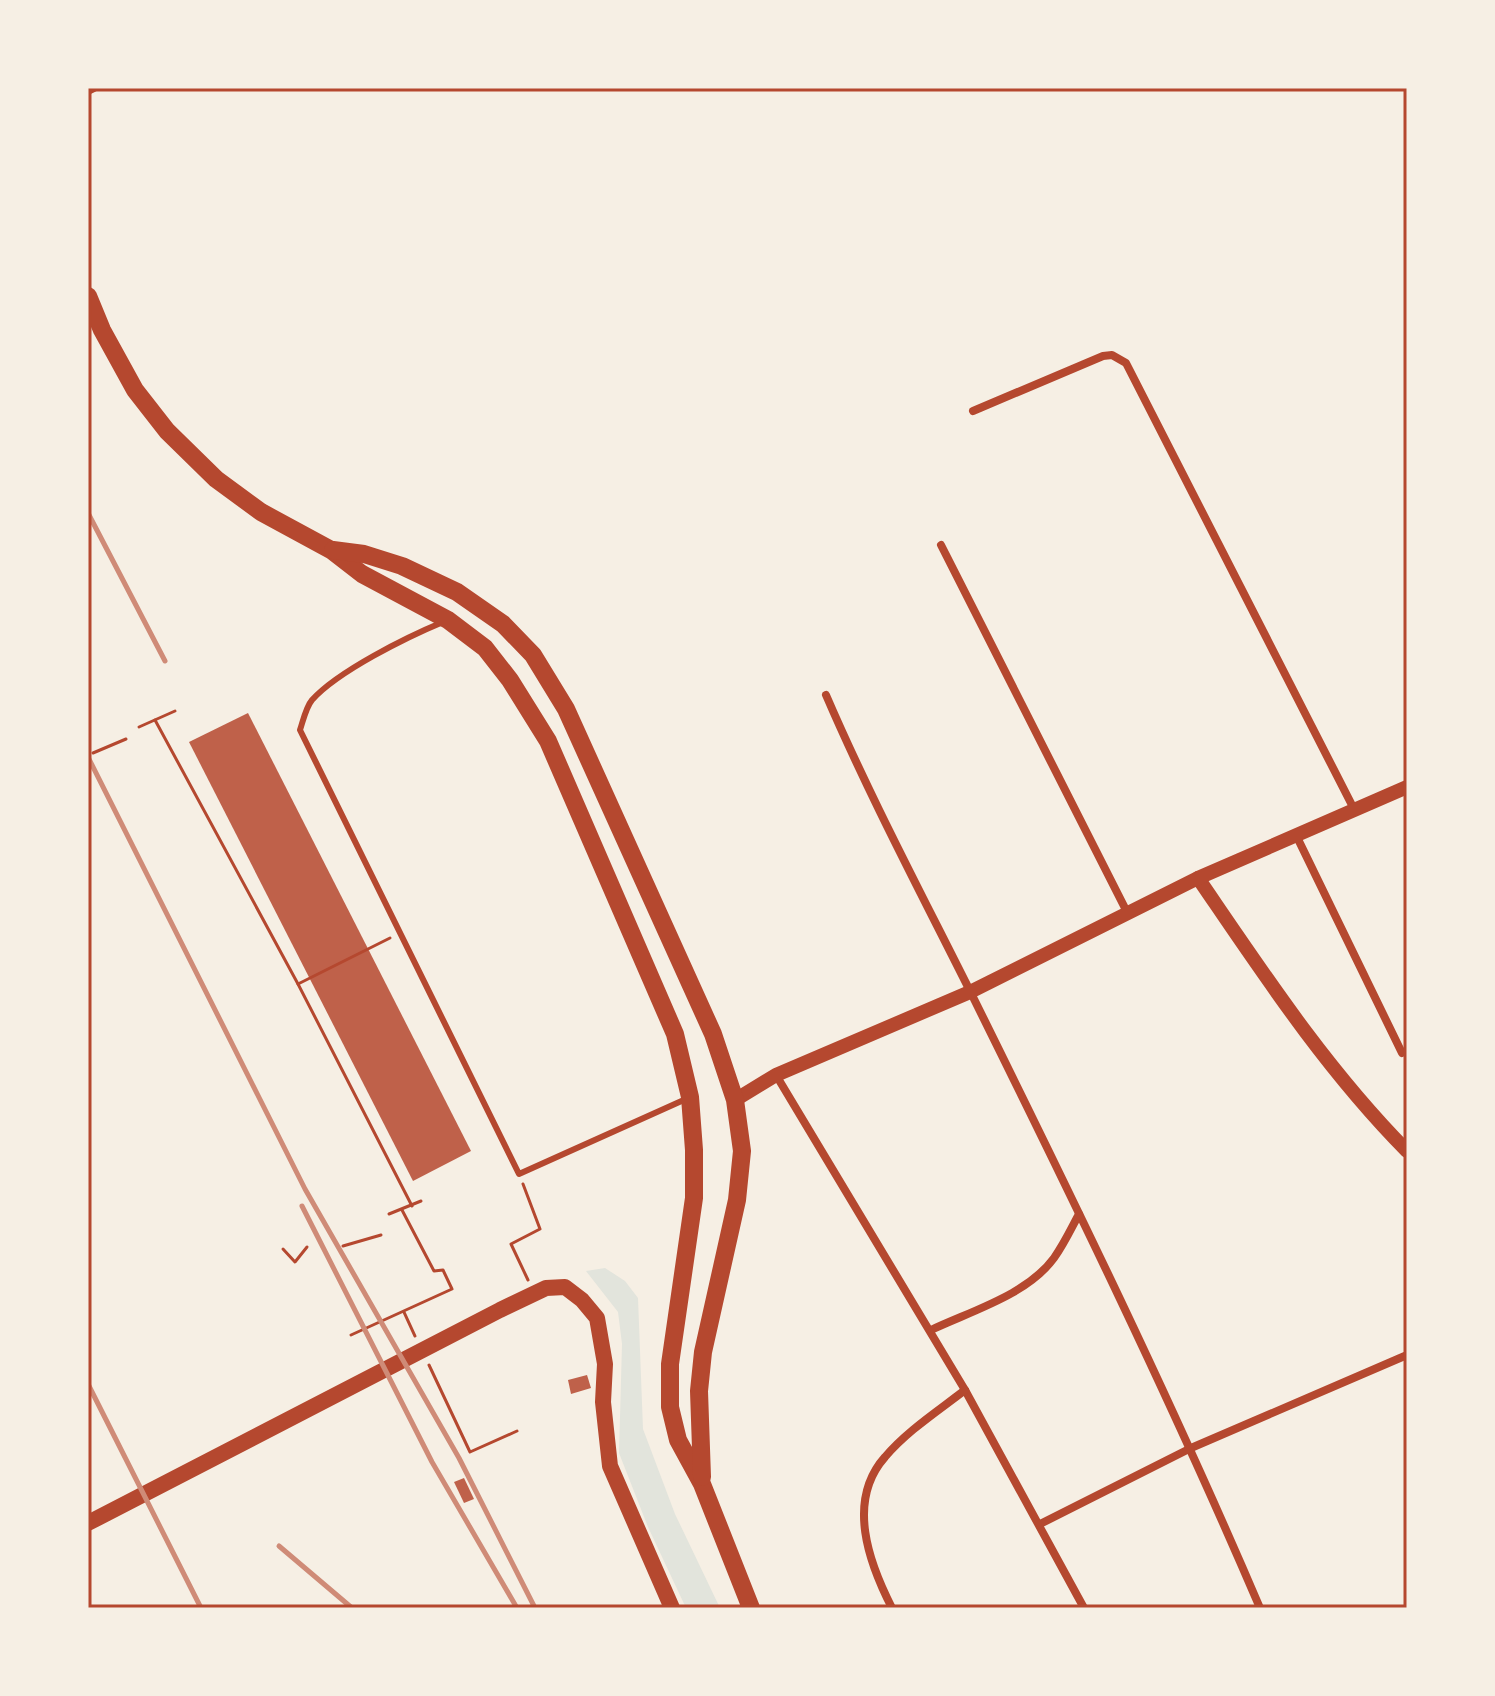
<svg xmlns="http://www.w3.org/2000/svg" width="1495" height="1696" viewBox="0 0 1495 1696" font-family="Montserrat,sans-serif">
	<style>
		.green { fill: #e2e4dc }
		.building { fill: #bf614a }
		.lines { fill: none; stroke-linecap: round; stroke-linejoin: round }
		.path { stroke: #b5482f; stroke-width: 3 }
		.service { stroke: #b5482f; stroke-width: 6 }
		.minor { stroke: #b5482f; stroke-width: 8 }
		.tertiary { stroke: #b5482f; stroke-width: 14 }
		.secondary { stroke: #b5482f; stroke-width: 16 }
		.primary { stroke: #b5482f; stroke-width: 18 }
		.rail { stroke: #cf8b77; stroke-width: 5 }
		.neatline { fill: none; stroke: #b5482f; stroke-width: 3 }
	</style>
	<rect width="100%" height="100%" fill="#f6efe4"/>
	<polygon class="green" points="605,1268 625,1281 638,1298 643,1429 675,1514 720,1608 686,1608 648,1527 619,1453 622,1344 618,1312 586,1271"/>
	<g class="building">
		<polygon points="248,713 471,1151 413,1181 189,742"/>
		<polygon points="587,1375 591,1388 571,1394 568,1380"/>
		<polygon points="464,1478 474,1499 464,1503 454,1482"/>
	</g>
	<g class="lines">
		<g class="path">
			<polyline points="155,720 298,984 412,1206"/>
			<polyline points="139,727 175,711"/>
			<polyline points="93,753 126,739"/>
			<polyline points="298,984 390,938"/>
			<polyline points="523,1184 540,1229 511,1244 528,1280"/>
			<polyline points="389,1214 421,1201"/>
			<polyline points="343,1246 381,1235"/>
			<polyline points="283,1249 295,1262 307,1247"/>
			<polyline points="404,1312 415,1336"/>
			<polyline points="351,1335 452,1289 443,1270 434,1271 402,1210"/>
			<polyline points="429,1365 470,1452 517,1431"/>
		</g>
		<path class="service" d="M443 622C407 637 338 671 312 700 306 707 303 721 300 730L519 1174 686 1099"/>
		<g class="minor">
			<polyline points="88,91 94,88"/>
			<polyline points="973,411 1103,356 1112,355 1126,363 1355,811"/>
			<polyline points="941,545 1128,914"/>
			<path d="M826 695C870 797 922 895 972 995 1072 1197 1171 1400 1260 1608"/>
			<polyline points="1296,835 1402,1053"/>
			<polyline points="776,1075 965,1390 1084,1608"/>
			<path d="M931 1330C971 1311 1027 1295 1054 1258 1064 1244 1071 1229 1079 1214"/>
			<polyline points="1040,1524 1191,1448 1407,1355"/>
			<path d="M892 1608C869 1563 846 1501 885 1457 907 1431 938 1411 965 1390"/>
		</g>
		<g class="tertiary">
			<path d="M1198 878C1263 973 1325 1068 1407 1151"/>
			<polyline points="735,1100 776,1075 970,992 1198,878 1407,787"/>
		</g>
		<polyline class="secondary" points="88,1523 500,1310 546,1288 565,1287 582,1300 597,1318 605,1364 603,1402 610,1466 672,1608"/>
		<g class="primary">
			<polyline points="88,296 102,330 135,390 167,431 216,479 261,512 331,550 362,574 448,620 485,648 510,680 548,741 675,1034 690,1097 694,1150 694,1198 670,1364 670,1407 678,1440 702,1484 751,1608"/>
			<polyline points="333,550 364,554 402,566 457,592 503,624 533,655 566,709 713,1034 735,1100 742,1151 737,1200 703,1352 699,1391 702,1477"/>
		</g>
		<g class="rail">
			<polyline points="88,513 165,661"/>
			<polyline points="88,757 305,1189 459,1458 535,1608"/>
			<polyline points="302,1206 432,1462 517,1608"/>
			<polyline points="88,1384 201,1608"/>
			<polyline points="279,1546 352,1608"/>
		</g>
	</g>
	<rect width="1495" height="1696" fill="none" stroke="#f6efe4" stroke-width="180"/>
	<rect x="90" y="90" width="1315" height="1516" class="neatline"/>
</svg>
